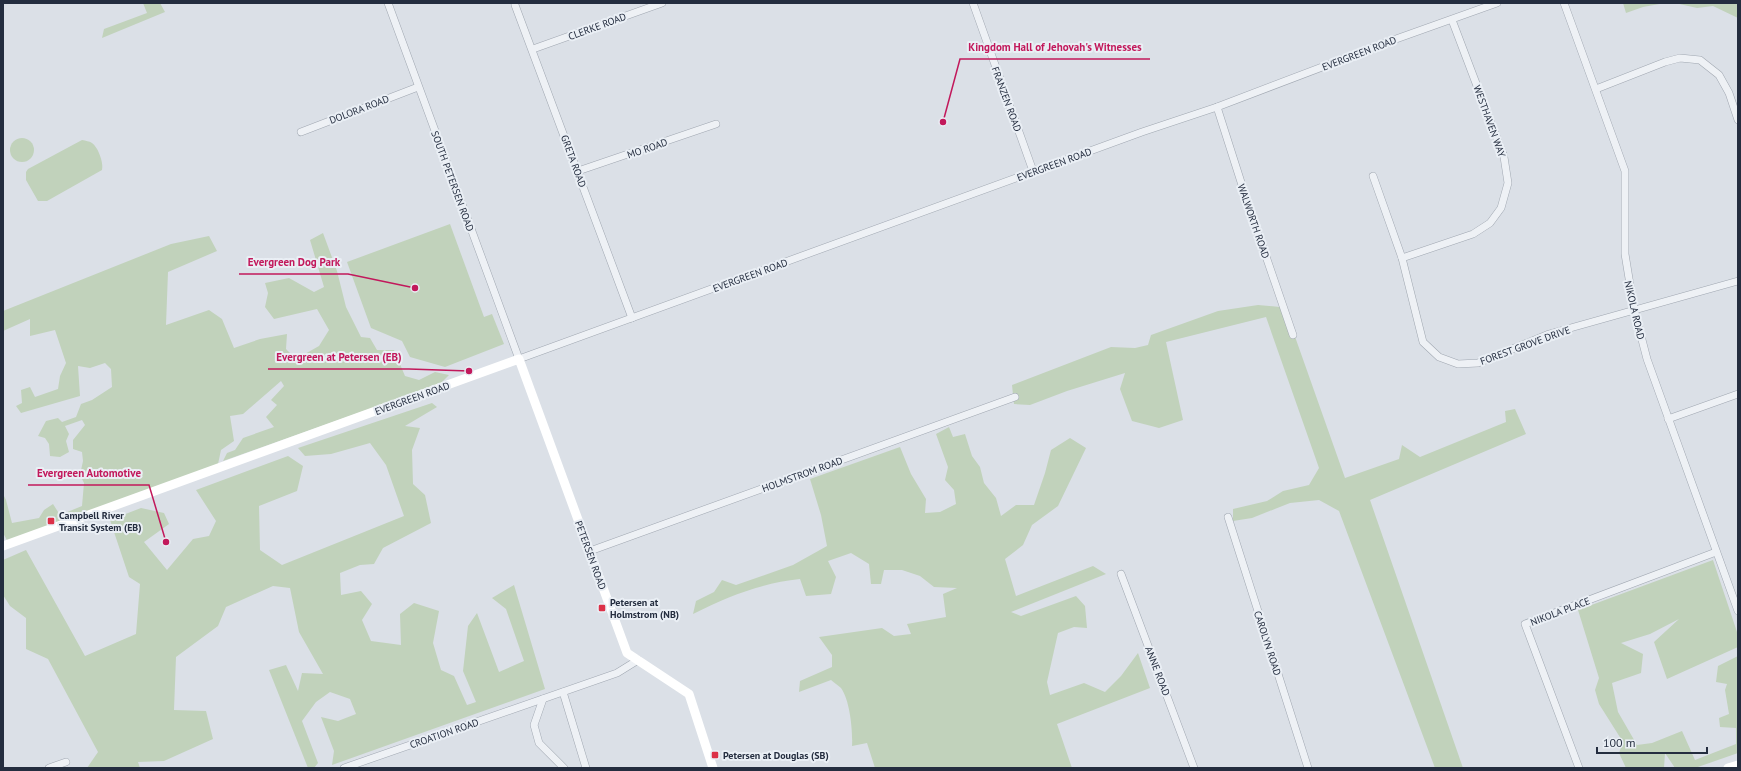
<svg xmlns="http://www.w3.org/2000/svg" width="1741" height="771" viewBox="0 0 1741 771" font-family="'PT Sans',sans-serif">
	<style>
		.green { fill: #c1d2bb }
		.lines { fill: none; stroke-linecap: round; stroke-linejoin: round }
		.street-casing { stroke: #a0a7b1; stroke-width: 8 }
		.street { stroke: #eef1f5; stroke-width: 7 }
		.secondary { stroke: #fff; stroke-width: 9 }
		.poi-dot { fill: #dc3148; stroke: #eaeff5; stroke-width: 1.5 }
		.labels { text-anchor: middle; stroke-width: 4; stroke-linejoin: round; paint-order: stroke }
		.street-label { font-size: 10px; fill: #242d3f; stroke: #eaeff5 }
		.poi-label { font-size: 10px; font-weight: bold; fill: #242d3f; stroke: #eaeff5; text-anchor: start }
		.leader { fill: none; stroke: #c2185b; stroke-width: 1.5 }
		.callout-dot { fill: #c2185b; stroke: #eaeff5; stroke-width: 1.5 }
		.callout-label { font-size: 11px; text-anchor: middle; font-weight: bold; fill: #c2185b; stroke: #eaeff5; stroke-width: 4; stroke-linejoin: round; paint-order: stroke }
	</style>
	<rect width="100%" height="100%" fill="#dbe0e7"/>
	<g class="green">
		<polygon points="143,3 160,3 165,12 102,38 104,29 147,13"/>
		<polygon points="1623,3 1665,3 1643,7 1626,13"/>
		<polygon points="1675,3 1738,3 1738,18 1713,6 1697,8"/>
		<circle cx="22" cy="150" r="12"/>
		<path d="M82 140C86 141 89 141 92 143 98 147 104 163 102 170L47 201H38L26 180V172L28 169Z"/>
		<polygon points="450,224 484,317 492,314 504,344 445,367 410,357 402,341 371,328 347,262"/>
		<polygon points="323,233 337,271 346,307 361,337 370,338 377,350 394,350 405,376 419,380 435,372 449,375 440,384 223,461 227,453 235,450 243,438 274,427 266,417 277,405 271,400 284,386 281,381 243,414 230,416 234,441 221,450 218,464 8,542 3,533 3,494 6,500 12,523 39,518 44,510 53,504 60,515 82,506 84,483 80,475 83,461 82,452 73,449 73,440 85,425 82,420 65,426 69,434 66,441 69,452 60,457 50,456 49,444 45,438 38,436 46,421 58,418 62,422 76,417 81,404 92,400 112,387 111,369 105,363 90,368 78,366 80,396 21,413 16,406 22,403 21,390 30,387 35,397 58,389 60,376 66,363 55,330 30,336 30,319 3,331 3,311 171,244 209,236 217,251 168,272 166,325 209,310 222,319 234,348 260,339 287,334 286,349 296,359 319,346 329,330 317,309 274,319 265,307 268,293 265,283 289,278 314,292 324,287 310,240"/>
		<polygon points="1258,305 1280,307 1293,331 1345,478 1399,459 1402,445 1420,457 1506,422 1505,411 1515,409 1526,434 1370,500 1463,768 1435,768 1339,511 1319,500 1290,503 1252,518 1233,521 1233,509 1267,501 1283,491 1309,485 1319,468 1266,317 1166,342 1183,420 1159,428 1132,421 1120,389 1125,373 1067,391 1030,405 1014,404 1012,385 1111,347 1135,348 1148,345 1151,335 1218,311"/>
		<polygon points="432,403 437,407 405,426 420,428 412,450 413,484 425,495 431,523 383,548 374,564 360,565 340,573 341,595 361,591 372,604 362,620 371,641 401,645 400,614 414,603 439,611 433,643 441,670 454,676 467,705 476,702 463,671 468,626 477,613 499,672 524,661 506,609 492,598 514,585 545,689 332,765 334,751 321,717 338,721 356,714 350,699 330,692 316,702 302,721 318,763 314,768 308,768 269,670 286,665 298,691 302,673 323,674 299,632 290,588 273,586 226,607 218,626 176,657 174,710 206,711 213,739 164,761 138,762 140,768 87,768 98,752 48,659 26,649 26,618 10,606 3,595 3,560 26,550 85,656 136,634 140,584 129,577 110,520 141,508 164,513 169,524 144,542 167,570 193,539 209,536 216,521 196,490 288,456 303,466 297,491 259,506 260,550 282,565 404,516 386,465 370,443 331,454 305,456 298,448"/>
		<path d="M949 427 953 437 965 434 972 456 980 467 984 483 996 498 1001 516 1016 505H1034L1045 473 1051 450 1070 438 1086 448 1058 506 1032 525 1023 545 1005 559 1016 596 1093 566 1106 574 1011 612 1021 616 1076 596 1085 606 1087 628 1074 627 1058 633 1047 682 1050 695 1084 683 1105 692 1121 676 1138 653 1150 688 1057 724 1072 768H875L867 743 852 746C853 732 850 700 841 688 838 685 834 683 831 680L799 692 800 681 832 667V655L819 637 882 628 894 636 911 634 907 624 946 617 943 594 957 588 934 587 920 576 902 570H884L881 584H871L869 564 851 553 828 561 836 577 831 594 806 596 800 579C762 583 728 596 693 614L696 601 714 592 722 580 736 585 793 565 827 546 821 515 810 479 900 447 911 474 926 499 925 513 940 512 956 504 954 490 945 480 948 467 936 434Z"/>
		<polygon points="1713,560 1738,635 1738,647 1667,679 1654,642 1679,619 1650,634 1621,643 1643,654 1641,673 1612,683 1618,712 1637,745 1652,743 1682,731 1695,760 1736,744 1736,728 1720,727 1719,718 1729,714 1725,690 1727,684 1716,682 1718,666 1738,656 1738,753 1695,768 1675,768 1665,753 1664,768 1626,768 1619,753 1623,742 1599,704 1595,690 1599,678 1578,610"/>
	</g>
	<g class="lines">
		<defs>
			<g id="street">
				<polyline points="388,3 519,359 1142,132 1217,107 1396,39 1497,3"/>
				<polyline points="973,3 1033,171"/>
				<polyline points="1564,3 1625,171 1625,254 1634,309 1647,359 1738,611"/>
				<polyline points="515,5 632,318"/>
				<polyline points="533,49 662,3"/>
				<polyline points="1596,89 1665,62 1680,58 1700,60 1719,75 1729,93 1738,120"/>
				<polyline points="1217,107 1248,204 1293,335"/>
				<polyline points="301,132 418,87"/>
				<polyline points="578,171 716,124"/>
				<polyline points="1373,176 1402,258 1423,342 1439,357 1458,364 1478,363 1549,334 1738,281"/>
				<polyline points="1402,258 1473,234 1490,223 1501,208 1508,183 1504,157 1452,20"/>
				<polyline points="1668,419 1738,394"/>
				<polyline points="1228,517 1308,768"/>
				<polyline points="590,551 1015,397"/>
				<polyline points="1121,574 1194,768"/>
				<polyline points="563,692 586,768"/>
				<polyline points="543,699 534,725 539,743 564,768"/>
				<polyline points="49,768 66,762"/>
				<polyline points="344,768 617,673 638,660"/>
				<polyline points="1579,768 1525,624 1716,552"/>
			</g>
		</defs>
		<use href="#street" class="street-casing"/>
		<use href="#street" class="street"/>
		<g class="secondary">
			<polyline points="3,546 519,359 627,653 689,694 713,768"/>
			<polyline points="1728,768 1738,765"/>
		</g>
	</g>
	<g class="poi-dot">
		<rect x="47" y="517" width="8" height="8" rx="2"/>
		<rect x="598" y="604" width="8" height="8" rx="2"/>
		<rect x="711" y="751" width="8" height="8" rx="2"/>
	</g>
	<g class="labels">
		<g class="street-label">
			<text transform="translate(597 26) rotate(-20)" y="4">CLERKE ROAD</text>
			<text transform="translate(1359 53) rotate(-21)" y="4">EVERGREEN ROAD</text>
			<text transform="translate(1007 99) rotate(70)" y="4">FRANZEN ROAD</text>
			<text transform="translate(359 109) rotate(-21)" y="4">DOLORA ROAD</text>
			<text transform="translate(1490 121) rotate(70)" y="4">WESTHAVEN WAY</text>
			<text transform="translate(647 148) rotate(-19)" y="4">MO ROAD</text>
			<text transform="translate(574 161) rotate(70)" y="4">GRETA ROAD</text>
			<text transform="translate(1054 164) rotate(-20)" y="4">EVERGREEN ROAD</text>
			<text transform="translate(453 181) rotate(70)" y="4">SOUTH PETERSEN ROAD</text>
			<text transform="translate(1254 221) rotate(71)" y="4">WALWORTH ROAD</text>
			<text transform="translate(750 275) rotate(-20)" y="4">EVERGREEN ROAD</text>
			<text transform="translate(1635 310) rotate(77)" y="4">NIKOLA ROAD</text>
			<text transform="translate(1525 345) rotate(-20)" y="4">FOREST GROVE DRIVE</text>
			<text transform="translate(412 398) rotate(-20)" y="4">EVERGREEN ROAD</text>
			<text transform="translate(802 474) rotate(-20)" y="4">HOLMSTROM ROAD</text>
			<text transform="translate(591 555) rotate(70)" y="4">PETERSEN ROAD</text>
			<text transform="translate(1560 611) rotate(-21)" y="4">NIKOLA PLACE</text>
			<text transform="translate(1268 643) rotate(72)" y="4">CAROLYN ROAD</text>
			<text transform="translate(1158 671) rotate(69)" y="4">ANNE ROAD</text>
			<text transform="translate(444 733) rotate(-19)" y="4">CROATION ROAD</text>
		</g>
		<g class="poi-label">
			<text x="59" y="519">Campbell River<tspan x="59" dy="12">Transit System (EB)</tspan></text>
			<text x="610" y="606">Petersen at<tspan x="610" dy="12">Holmstrom (NB)</tspan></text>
			<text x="723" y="759">Petersen at Douglas (SB)</text>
		</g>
	</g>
	<path class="leader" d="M943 122L960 59H1150M415 288L348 274H239M469 371L409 369H268M166 542L149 485H28"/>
	<g class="callout-dot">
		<circle cx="943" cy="122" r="4"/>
		<circle cx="415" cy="288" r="4"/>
		<circle cx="469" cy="371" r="4"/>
		<circle cx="166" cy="542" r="4"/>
	</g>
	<g class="callout-label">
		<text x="1055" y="51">Kingdom Hall of Jehovah's Witnesses</text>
		<text x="294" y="266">Evergreen Dog Park</text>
		<text x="339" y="361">Evergreen at Petersen (EB)</text>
		<text x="89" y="477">Evergreen Automotive</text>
	</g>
	<rect width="1741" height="771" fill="none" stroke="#242d3f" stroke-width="8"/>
	<path d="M1597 747v6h110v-6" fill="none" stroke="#242d3f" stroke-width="2"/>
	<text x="1603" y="747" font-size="12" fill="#242d3f" stroke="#eaeff5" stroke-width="3" paint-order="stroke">100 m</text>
</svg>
